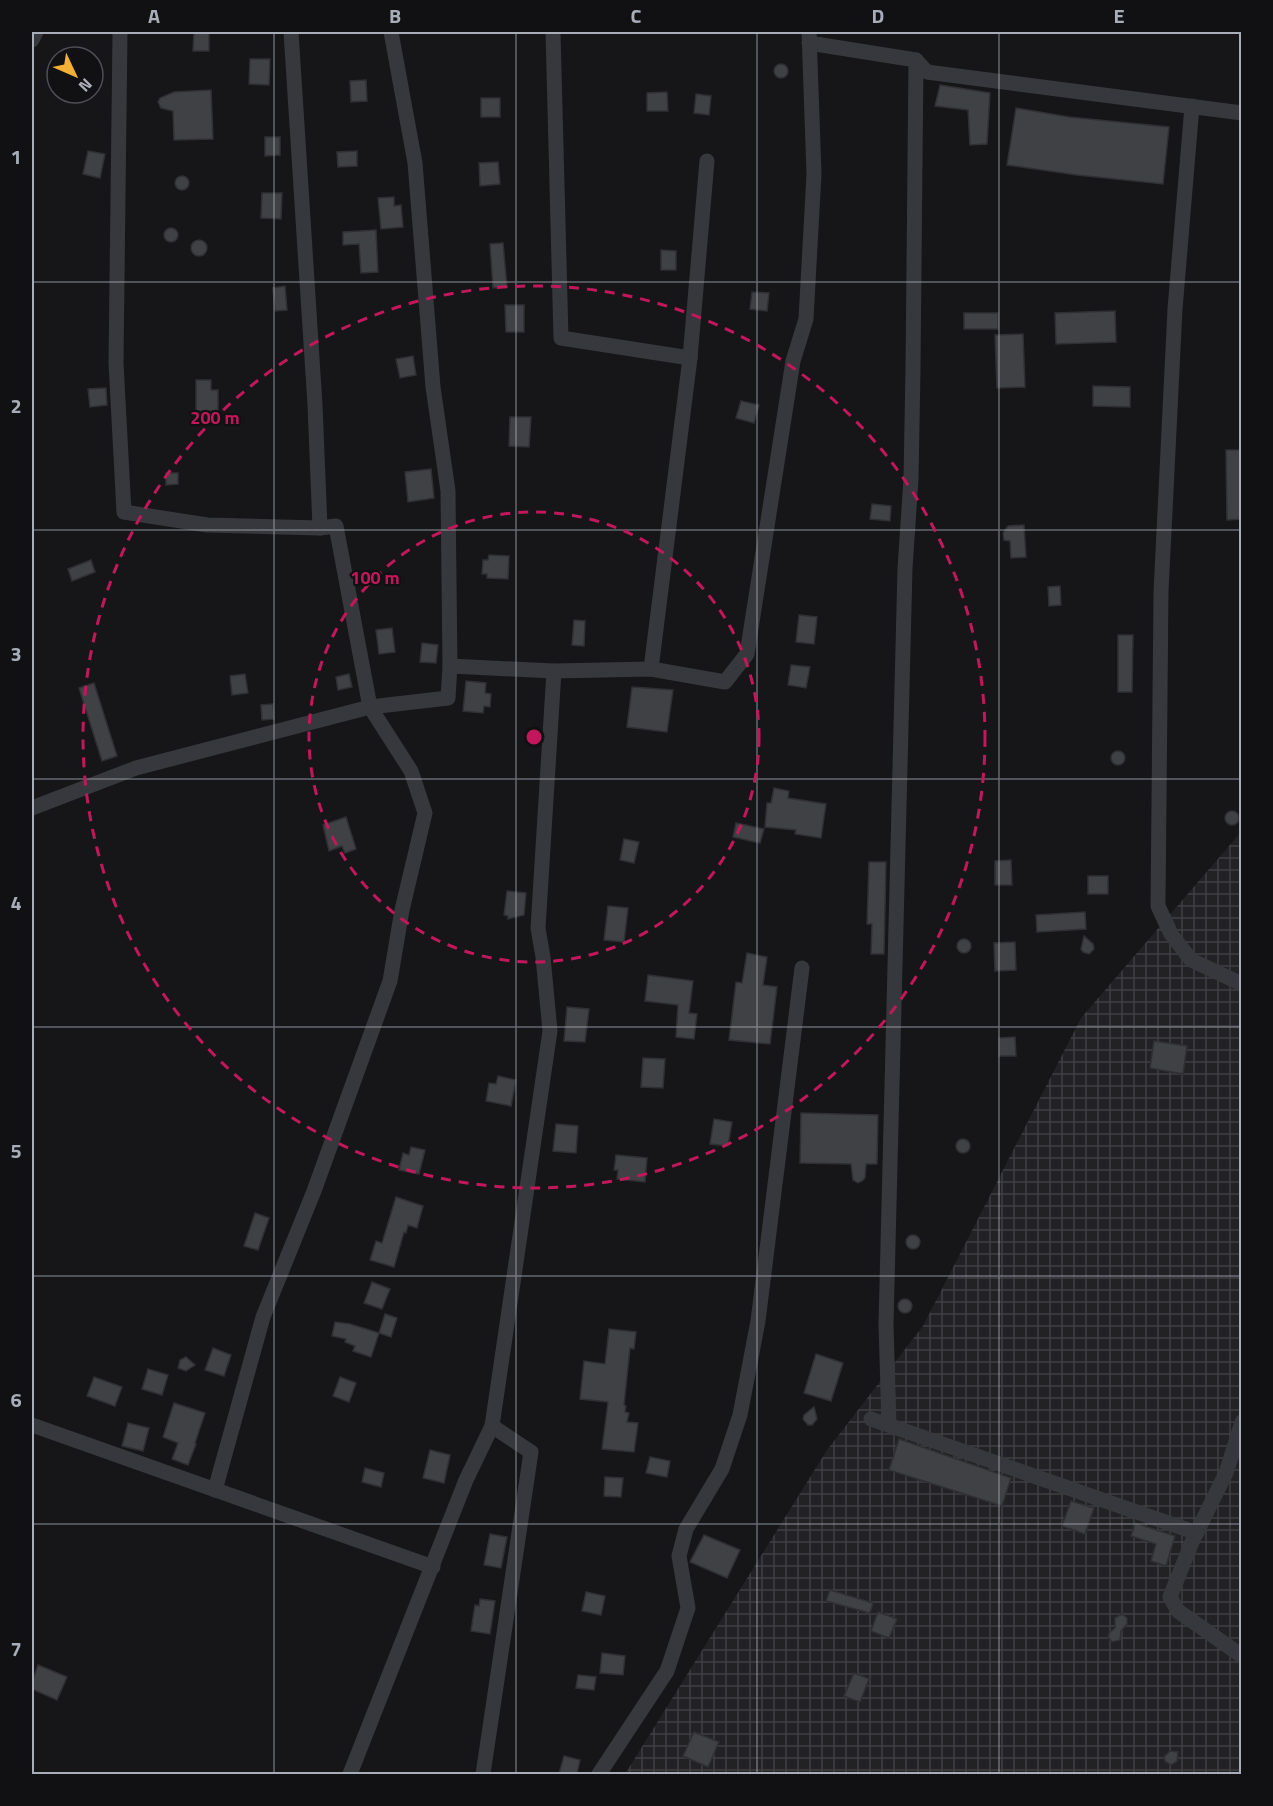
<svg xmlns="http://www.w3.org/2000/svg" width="1273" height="1806" viewBox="0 0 1273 1806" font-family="'Titillium Web',sans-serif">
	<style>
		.industrial { fill: url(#industrial-grid) }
		.building { fill: #404145; stroke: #303034; stroke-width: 1.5 }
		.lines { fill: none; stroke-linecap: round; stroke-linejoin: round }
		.street { stroke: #37383d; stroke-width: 15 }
		.grid { fill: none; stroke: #a8adb8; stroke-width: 1.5; stroke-opacity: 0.55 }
		.ring { fill: none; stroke: #c2185b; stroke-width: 3; stroke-dasharray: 10 8 }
		.centre { fill: #c2185b; stroke: #111113; stroke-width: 3 }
		.ring-label { font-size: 18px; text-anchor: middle; font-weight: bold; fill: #c2185b; stroke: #111113; stroke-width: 4.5; stroke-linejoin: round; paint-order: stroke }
		.neatline { fill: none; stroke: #a8adb8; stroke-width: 2 }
		.grid-label { font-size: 20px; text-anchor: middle; font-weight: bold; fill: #a8adb8 }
	</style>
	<defs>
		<pattern id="industrial-grid" width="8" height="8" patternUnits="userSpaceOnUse" patternTransform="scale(1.5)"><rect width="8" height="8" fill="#222225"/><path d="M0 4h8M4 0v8" fill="none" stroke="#3f3f43"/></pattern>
	</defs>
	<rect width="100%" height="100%" fill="#161618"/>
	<polygon class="industrial" points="1241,832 1241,1774 625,1774 827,1450 923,1326 1081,1018"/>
	<g class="building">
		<polygon points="194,32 209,32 209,51 193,51"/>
		<polygon points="250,59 270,59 269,85 249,84"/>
		<circle cx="781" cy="71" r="7"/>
		<polygon points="366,80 367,101 351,102 350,81"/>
		<polygon points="940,85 990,93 987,144 970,145 968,110 935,106"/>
		<polygon points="211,90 213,139 174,140 173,111 161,108 158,102 160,98 174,92"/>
		<polygon points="667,92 668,111 647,111 647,93"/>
		<polygon points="696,94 711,96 709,115 694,113"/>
		<rect x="481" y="98" width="19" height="19"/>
		<polygon points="1016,108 1069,117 1169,127 1163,184 1077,175 1007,165"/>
		<polygon points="265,137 280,137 280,155 265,156"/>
		<polygon points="88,151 105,154 100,178 83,174"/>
		<polygon points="357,151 357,166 338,167 337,152"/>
		<polygon points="498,162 500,184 480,186 479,163"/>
		<circle cx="182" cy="183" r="7"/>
		<polygon points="262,193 282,193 281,219 261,218"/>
		<polygon points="394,197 394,206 401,205 403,227 381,229 378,198"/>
		<circle cx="171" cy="235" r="7"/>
		<polygon points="376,230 378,272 361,273 359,244 343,245 343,232"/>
		<circle cx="199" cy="248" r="8"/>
		<polygon points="503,243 507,287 493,288 490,244"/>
		<polygon points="661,250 676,251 676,270 661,270"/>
		<polygon points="285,286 287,310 275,311 273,288"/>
		<polygon points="752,292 769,293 767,311 750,309"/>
		<polygon points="505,305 524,305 524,332 506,332"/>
		<polygon points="1115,311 1116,342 1056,344 1055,313"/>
		<rect x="964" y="313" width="34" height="16"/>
		<polygon points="1023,334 1025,387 997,388 995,335"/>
		<polygon points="413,356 416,375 400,378 396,359"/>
		<polygon points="196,380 211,380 211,390 218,390 218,411 196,411"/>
		<polygon points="1093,386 1130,387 1130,407 1093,406"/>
		<polygon points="106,388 107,405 90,407 88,389"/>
		<polygon points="741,401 759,405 754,423 736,418"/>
		<polygon points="510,417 531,417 529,447 509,446"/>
		<polygon points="1226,450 1242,450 1242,519 1227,520"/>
		<polygon points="431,469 434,498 408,502 405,472"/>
		<polygon points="166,473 178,473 178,484 166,485"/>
		<polygon points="872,504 891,506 890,521 870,519"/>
		<polygon points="1024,525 1026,557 1011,558 1010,541 1004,540 1003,533 1008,526"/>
		<polygon points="489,555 509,556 508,579 487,578 487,574 482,574 483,560 488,560"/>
		<polygon points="91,560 95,572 72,581 68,569"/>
		<polygon points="1060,586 1061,605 1049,606 1048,587"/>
		<polygon points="799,615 817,617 814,644 796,642"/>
		<polygon points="574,620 585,621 584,646 572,645"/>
		<polygon points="392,628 395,652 379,654 376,630"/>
		<polygon points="1118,635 1133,635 1132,692 1118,692"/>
		<polygon points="422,643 438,645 436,663 420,662"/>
		<polygon points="791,665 810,667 806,688 788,685"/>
		<polygon points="245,674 248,693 232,695 230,676"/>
		<polygon points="349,674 352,687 338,690 336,677"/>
		<polygon points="466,681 486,683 485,693 491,694 490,707 484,706 483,713 463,711"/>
		<polygon points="94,683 117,756 102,761 79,688"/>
		<polygon points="632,687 673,690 667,732 627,727"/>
		<polygon points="273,704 274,719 262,720 261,705"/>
		<circle cx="1118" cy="758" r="7"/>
		<polygon points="774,788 789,791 788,798 826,804 821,838 795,834 796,830 765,827 767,803 771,803"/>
		<circle cx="1232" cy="818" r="7"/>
		<polygon points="346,817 356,849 345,853 342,846 329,851 323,825"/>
		<polygon points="736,823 764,829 760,843 733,837"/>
		<polygon points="624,839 639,842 634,863 620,860"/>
		<polygon points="1011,860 1012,885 995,885 995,861"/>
		<polygon points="869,862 886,862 884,954 871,954 872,924 867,924"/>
		<rect x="1088" y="876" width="20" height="18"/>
		<polygon points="507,891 526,893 524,915 508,919 508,916 504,915"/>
		<polygon points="608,906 628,908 624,942 604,940"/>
		<polygon points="1085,912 1086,929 1037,932 1036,915"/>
		<polygon points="1084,936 1093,944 1094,949 1089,954 1083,952 1081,949"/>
		<circle cx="964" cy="946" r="7"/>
		<polygon points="1015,942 1016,970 995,971 994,943"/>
		<polygon points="747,953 767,957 763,985 777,987 770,1044 729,1040 736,982 742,983"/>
		<polygon points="648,975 693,981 689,1013 697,1014 694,1039 676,1037 678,1005 645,1001"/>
		<polygon points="567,1007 589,1009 585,1042 564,1041"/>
		<polygon points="1015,1037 1016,1056 999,1056 999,1038"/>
		<polygon points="1154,1041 1187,1046 1183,1074 1150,1068"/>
		<polygon points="643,1058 665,1059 663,1088 641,1087"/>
		<polygon points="498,1076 516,1080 511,1106 486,1101 489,1083 496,1084"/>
		<polygon points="801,1113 878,1115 877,1164 866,1164 865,1178 862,1181 858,1183 853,1180 851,1164 800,1163"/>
		<polygon points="714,1119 732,1122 728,1146 710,1144"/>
		<polygon points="556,1124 578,1126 576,1153 553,1151"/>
		<circle cx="963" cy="1146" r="7"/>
		<polygon points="411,1147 425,1150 419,1174 399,1170 403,1153 409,1155"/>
		<polygon points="616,1155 647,1158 645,1182 617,1179 618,1170 614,1170"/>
		<polygon points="396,1197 423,1206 417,1228 408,1225 406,1233 404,1232 394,1267 370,1260 376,1241 382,1243"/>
		<polygon points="255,1213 269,1218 258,1250 244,1246"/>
		<circle cx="913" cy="1242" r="7"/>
		<polygon points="372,1282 390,1289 382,1309 364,1303"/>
		<circle cx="905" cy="1306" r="7"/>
		<polygon points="385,1314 397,1318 391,1337 379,1333"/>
		<polygon points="335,1322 350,1324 379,1333 371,1357 353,1351 355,1346 345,1342 346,1339 332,1336"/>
		<polygon points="609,1329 636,1332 634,1349 630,1348 624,1405 626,1406 625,1412 629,1413 627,1422 638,1423 634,1452 602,1449 608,1402 580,1399 584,1361 605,1364"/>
		<polygon points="213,1348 231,1355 224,1376 205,1370"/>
		<polygon points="816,1354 843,1363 831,1401 804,1393"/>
		<polygon points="186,1357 195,1365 186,1371 178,1368 180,1360"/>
		<polygon points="148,1369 168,1375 162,1395 142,1389"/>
		<polygon points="94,1377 122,1387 115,1406 87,1396"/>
		<polygon points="340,1377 356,1383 349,1402 333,1396"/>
		<polygon points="174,1403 205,1413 195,1443 196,1444 188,1465 172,1459 178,1443 163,1437"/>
		<polygon points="814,1407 817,1419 812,1425 808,1425 803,1419 804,1415"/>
		<polygon points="128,1423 149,1428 143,1451 122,1446"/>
		<polygon points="899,1439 1011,1478 1002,1506 889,1470"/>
		<polygon points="430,1450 450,1455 444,1483 423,1478"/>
		<polygon points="650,1457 670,1461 667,1477 646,1473"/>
		<polygon points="365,1468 384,1473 381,1487 362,1482"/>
		<polygon points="605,1477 623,1478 621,1497 604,1496"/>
		<polygon points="1071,1501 1094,1508 1085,1534 1062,1526"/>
		<polygon points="1135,1523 1175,1536 1166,1566 1151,1561 1156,1544 1131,1536"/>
		<polygon points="490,1534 507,1537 501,1568 484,1565"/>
		<polygon points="704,1535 740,1550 727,1578 690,1562"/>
		<polygon points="830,1590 873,1603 870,1613 826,1601"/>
		<polygon points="586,1592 605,1596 601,1615 582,1611"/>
		<polygon points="480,1599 495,1601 490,1634 471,1631 475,1605 479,1606"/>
		<polygon points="878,1612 897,1619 889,1638 871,1631"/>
		<polygon points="1122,1614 1127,1618 1127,1624 1121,1631 1120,1640 1112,1642 1108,1637 1109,1633 1115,1628 1115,1618"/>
		<polygon points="602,1653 625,1656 623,1675 600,1673"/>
		<polygon points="38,1665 67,1677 57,1700 32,1689 32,1682"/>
		<polygon points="854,1673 869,1679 860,1702 844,1696"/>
		<polygon points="578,1675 596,1677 594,1690 576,1688"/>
		<polygon points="694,1732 719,1742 708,1767 683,1756"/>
		<polygon points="1170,1751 1178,1752 1177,1761 1171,1765 1165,1761 1164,1757"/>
		<polygon points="564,1756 580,1760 577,1774 559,1774"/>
	</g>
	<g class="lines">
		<g class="street">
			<polyline points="120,32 116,363 124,512 207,525 320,528 336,526 370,707 411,771 425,813 402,910 390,981 314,1191 263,1317 215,1490"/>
			<polyline points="291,32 315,405 320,528"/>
			<polyline points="553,32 561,338 690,358"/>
			<polyline points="32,40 36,32"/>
			<polyline points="809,43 916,60 927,72 1242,113"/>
			<polyline points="1192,106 1175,309 1161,592 1158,906 1171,934 1191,960 1242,984"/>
			<polyline points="450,666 554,671 651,669 725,682 747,654 793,361 806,319 814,174 809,32"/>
			<polyline points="651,669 690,358 707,161"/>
			<polyline points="32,808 136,768 370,707 448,698 450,666 448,491 433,387 415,163 391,32"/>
			<polyline points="871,1419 1197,1533"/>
			<polyline points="1242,1422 1226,1473 1192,1542 1170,1597 1178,1611 1242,1656"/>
			<polyline points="32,1425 433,1567"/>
			<polyline points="889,1425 886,1324 905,568 911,479 913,369 916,60"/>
			<polyline points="350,1774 466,1480 492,1426 550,1031 543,957 538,928 554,671"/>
			<polyline points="483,1774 531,1452 492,1426"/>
			<polyline points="599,1774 667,1671 688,1608 679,1556 686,1529 722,1469 740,1415 758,1321 802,968"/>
		</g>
	</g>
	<path class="grid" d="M274 32V1774M516 32V1774M757 32V1774M999 32V1774M32 282H1242M32 530H1242M32 779H1242M32 1027H1242M32 1276H1242M32 1524H1242"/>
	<g class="ring">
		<circle cx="534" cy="737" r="225"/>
		<circle cx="534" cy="737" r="451"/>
	</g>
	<circle cx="534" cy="737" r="9" class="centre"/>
	<g class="ring-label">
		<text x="215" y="424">200 m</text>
		<text x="375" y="584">100 m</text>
	</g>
	<rect width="1273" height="1806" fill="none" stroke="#111113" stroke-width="66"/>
	<g transform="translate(75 75) rotate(134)"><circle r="28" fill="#111113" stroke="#4d4f55" stroke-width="1.5"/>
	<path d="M0-4.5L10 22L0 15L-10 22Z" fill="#f2b134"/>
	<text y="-9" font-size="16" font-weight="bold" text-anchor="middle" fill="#a8adb8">N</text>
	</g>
	<rect x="33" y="33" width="1207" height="1740" class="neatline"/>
	<g class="grid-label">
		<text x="154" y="23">A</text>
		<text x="395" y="23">B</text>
		<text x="636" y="23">C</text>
		<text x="878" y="23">D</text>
		<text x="1119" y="23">E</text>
		<text x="16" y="164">1</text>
		<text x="16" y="413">2</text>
		<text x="16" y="661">3</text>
		<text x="16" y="910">4</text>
		<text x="16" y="1158">5</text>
		<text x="16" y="1407">6</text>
		<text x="16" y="1656">7</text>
	</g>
</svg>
